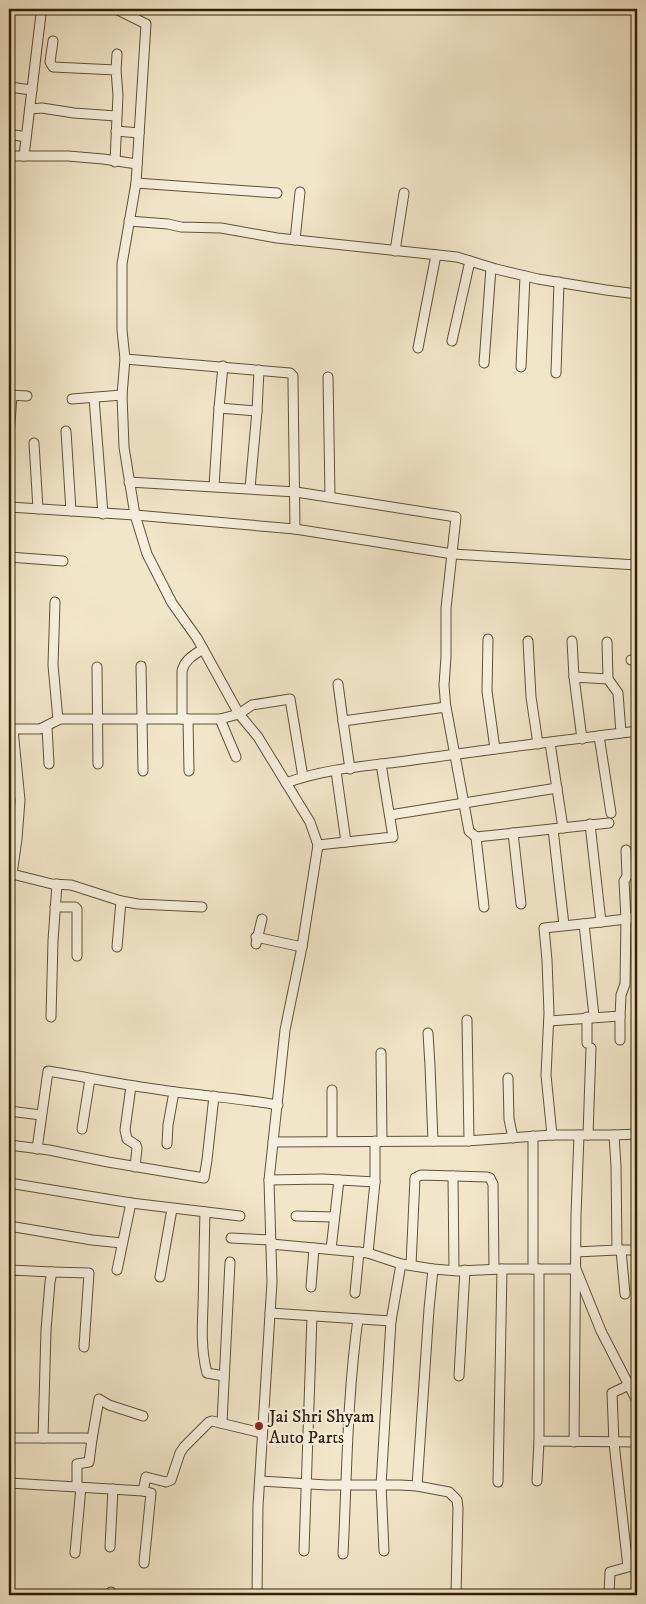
<svg xmlns="http://www.w3.org/2000/svg" width="646" height="1604" viewBox="0 0 646 1604" font-family="'IM FELL DW Pica',serif">
	<style>
		.lines { fill: none; stroke-linecap: round; stroke-linejoin: round }
		.minor-casing { stroke: #615238; stroke-width: 11 }
		.minor { stroke: #f7efdd; stroke-width: 9 }
		.poi-dot { fill: #8f2418; stroke: #f7efdd; stroke-width: 2 }
		.labels { text-anchor: middle; stroke-width: 4.5; stroke-linejoin: round; paint-order: stroke }
		.poi-label { font-size: 18px; fill: #312008; stroke: #f7efdd; text-anchor: start }
	</style>
	<rect width="100%" height="100%" fill="#f2e6ca"/>
	<filter id="stains"><feTurbulence type="fractalNoise" baseFrequency=".004" numOctaves="4"/><feColorMatrix values="0 0 0 0 .2 0 0 0 0 .09 0 0 0 0 .02 0 0 0 .5 -.17"/></filter>
	<radialGradient id="worn" r=".72"><stop offset=".6" stop-color="#630" stop-opacity="0"/><stop offset="1" stop-color="#630" stop-opacity=".3"/></radialGradient>
	<g class="lines">
		<defs>
			<g id="minor">
				<polyline points="116,9 146,24 136,183 122,264 122,330 125,359 122,395 124,447 135,515 147,554 172,603 197,638 239,714 258,737 310,822 318,845 302,947 285,1030 269,1180 272,1282 258,1506 257,1595"/>
				<polyline points="53,41 50,62 53,67 116,70 118,95 115,162"/>
				<polyline points="116,70 117,54"/>
				<polyline points="9,87 32,90"/>
				<polyline points="30,109 42,108 74,113 116,116"/>
				<polyline points="116,131 139,133"/>
				<polyline points="9,134 26,137"/>
				<polyline points="9,156 68,156 103,159 137,164"/>
				<polyline points="24,156 41,14 38,9"/>
				<polyline points="136,183 277,193"/>
				<polyline points="129,221 168,224 181,227 221,228 277,238 457,257 496,269 538,279 606,290 637,294"/>
				<polyline points="295,240 300,192"/>
				<polyline points="395,251 404,193"/>
				<polyline points="452,341 470,261"/>
				<polyline points="418,348 436,255"/>
				<polyline points="125,359 290,373 293,376 293,382 295,529"/>
				<polyline points="484,363 491,268"/>
				<polyline points="521,367 525,276"/>
				<polyline points="556,373 559,282"/>
				<polyline points="328,377 330,496"/>
				<polyline points="9,395 27,396"/>
				<polyline points="94,398 103,514"/>
				<polyline points="72,399 122,395"/>
				<polyline points="219,408 223,366"/>
				<polyline points="257,411 259,370"/>
				<polyline points="66,431 71,511"/>
				<polyline points="9,436 12,396"/>
				<polyline points="34,443 38,509"/>
				<polyline points="129,482 296,492 456,517 446,608 446,657 444,685 446,710"/>
				<polyline points="214,486 219,408 257,411 250,488"/>
				<polyline points="9,507 135,515 295,529 453,554 637,565"/>
				<polyline points="9,557 63,561"/>
				<polyline points="55,602 53,665 58,720"/>
				<polyline points="488,639 487,691 495,749"/>
				<polyline points="528,641 531,697 538,744"/>
				<polyline points="572,641 574,677"/>
				<polyline points="607,642 608,679"/>
				<polyline points="631,660 637,661"/>
				<polyline points="141,666 143,771"/>
				<polyline points="97,667 98,764"/>
				<polyline points="338,684 343,721"/>
				<path d="M182 719V671C185 659 194 655 203 649"/>
				<polyline points="188,719 189,771"/>
				<polyline points="220,719 236,757"/>
				<polyline points="47,727 49,764"/>
				<polyline points="9,729 40,729 60,719 220,719 239,714 252,705 290,699 303,777"/>
				<polyline points="13,730 20,800 17,839 12,874 52,884 71,885 121,901 138,904 202,907"/>
				<polyline points="599,736 611,813"/>
				<polyline points="582,739 574,677 608,679 618,693 621,733"/>
				<polyline points="550,743 563,828"/>
				<polyline points="350,769 343,721 446,707 469,831 476,837 609,823"/>
				<polyline points="336,771 346,842"/>
				<path d="M286 783C323 769 366 766 406 761 483 750 560 741 637 731"/>
				<polyline points="390,815 557,788"/>
				<polyline points="553,829 564,925"/>
				<polyline points="513,833 521,904"/>
				<polyline points="476,837 484,907"/>
				<polyline points="318,845 393,837 381,764"/>
				<polyline points="55,907 75,907 77,909 77,956"/>
				<polyline points="601,922 626,919 637,916"/>
				<polyline points="584,924 594,1016"/>
				<polyline points="256,937 302,947"/>
				<polyline points="256,944 262,919"/>
				<polyline points="117,947 121,901"/>
				<polyline points="620,1016 620,1040"/>
				<polyline points="51,1017 53,941 57,884"/>
				<polyline points="467,1020 469,1141"/>
				<polyline points="549,1021 620,1016 621,995 625,984 626,919 624,881 627,876 626,850"/>
				<polyline points="428,1033 430,1066 433,1141"/>
				<polyline points="587,1043 587,1017"/>
				<polyline points="381,1053 382,1141"/>
				<polyline points="508,1078 509,1119 513,1138"/>
				<polyline points="131,1086 125,1130 127,1139 136,1145 137,1148 135,1167"/>
				<polyline points="332,1090 332,1141"/>
				<polyline points="9,1111 41,1115"/>
				<polyline points="82,1129 90,1079"/>
				<polyline points="552,1135 546,1075 549,1013 547,960 544,928 601,922 590,824"/>
				<polyline points="588,1135 591,1048"/>
				<polyline points="273,1142 466,1141 552,1135 614,1135 637,1134"/>
				<polyline points="167,1144 168,1125 174,1092"/>
				<polyline points="9,1145 49,1150 108,1162 204,1178 207,1160 214,1096"/>
				<path d="M37 1149 48 1071C86 1077 124 1085 162 1090 201 1096 239 1098 278 1105"/>
				<polyline points="453,1176 454,1270"/>
				<polyline points="269,1180 323,1179 375,1182"/>
				<polyline points="9,1183 131,1203 240,1216"/>
				<path d="M205 1212C204 1244 204 1275 203 1306 202 1329 201 1350 207 1373L224 1376"/>
				<polyline points="296,1216 334,1217"/>
				<polyline points="9,1226 92,1240 122,1243"/>
				<polyline points="231,1238 271,1240"/>
				<polyline points="271,1244 368,1253 401,1264 433,1269 458,1271 502,1269 576,1269 601,1331 637,1401"/>
				<polyline points="331,1249 339,1180"/>
				<polyline points="617,1250 637,1250"/>
				<polyline points="621,1250 625,1294"/>
				<polyline points="576,1252 617,1250 616,1166 614,1135"/>
				<polyline points="368,1253 375,1182 375,1141"/>
				<polyline points="411,1265 415,1178 421,1175 487,1177 490,1178 493,1184 494,1269"/>
				<polyline points="533,1269 533,1136"/>
				<polyline points="539,1269 539,1441 637,1442"/>
				<polyline points="117,1270 131,1203"/>
				<polyline points="160,1277 172,1209"/>
				<polyline points="9,1285 10,1270 52,1272"/>
				<polyline points="311,1287 314,1248"/>
				<polyline points="355,1293 359,1252"/>
				<polyline points="270,1313 391,1321 381,1485 384,1551"/>
				<polyline points="391,1321 401,1264"/>
				<polyline points="459,1376 465,1270"/>
				<polyline points="222,1423 230,1262"/>
				<polyline points="9,1438 85,1438 92,1439 89,1462 77,1464 77,1487 143,1491 146,1477 166,1482 171,1480 180,1453 184,1447 209,1422 212,1421 262,1433"/>
				<polyline points="43,1438 46,1330 50,1282 52,1272 89,1273 84,1347"/>
				<polyline points="92,1439 99,1399 109,1405 143,1416"/>
				<polyline points="574,1442 576,1215 579,1135"/>
				<polyline points="260,1481 327,1485 400,1485 417,1486 449,1492 457,1500 458,1508 456,1595"/>
				<polyline points="537,1481 539,1441"/>
				<polyline points="498,1482 502,1269"/>
				<polyline points="9,1483 77,1487"/>
				<polyline points="417,1486 429,1309 433,1269"/>
				<polyline points="143,1491 151,1493 144,1563"/>
				<polyline points="110,1547 113,1489"/>
				<polyline points="304,1551 312,1316"/>
				<polyline points="75,1553 81,1487"/>
				<path d="M343 1554C347 1476 347 1397 358 1319"/>
				<polyline points="110,1595 111,1592"/>
				<polyline points="609,1595 610,1572 628,1567 614,1443 612,1393 629,1385"/>
			</g>
		</defs>
		<use href="#minor" class="minor-casing"/>
		<use href="#minor" class="minor"/>
	</g>
	<circle class="poi-dot" cx="259" cy="1426" r="5"/>
	<g class="labels">
		<g class="poi-label">
			<text x="269" y="1422">Jai Shri Shyam<tspan x="269" dy="21">Auto Parts</tspan></text>
		</g>
	</g>
	<rect width="646" height="1604" fill="none" stroke="#f2e6ca" stroke-width="30"/>
	<rect x="10" y="10" width="626" height="1584" fill="none" stroke="#312008" stroke-width="2.5"/>
	<rect x="15" y="15" width="616" height="1574" fill="none" stroke="#312008"/>
	<rect width="100%" height="100%" filter="url(#stains)"/>
	<rect width="100%" height="100%" fill="url(#worn)"/>
</svg>
